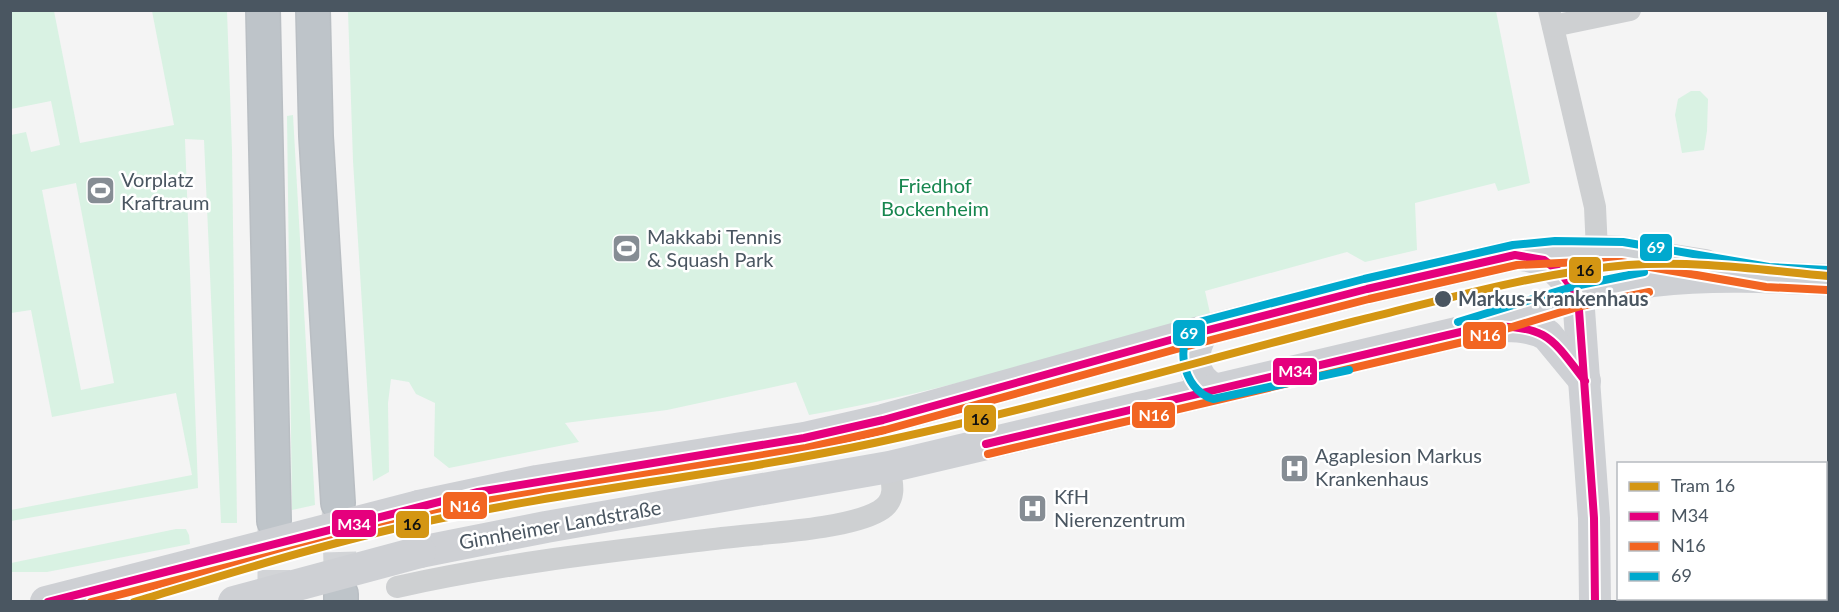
<svg xmlns="http://www.w3.org/2000/svg" width="1839" height="612" viewBox="0 0 1839 612" font-family="Lato,sans-serif">
	<style>
		.green { fill: #d9f2e3; fill-rule: evenodd }
		.lines { fill: none; stroke-linecap: round; stroke-linejoin: round }
		.highway-tunnel { stroke: #d2d4d7; stroke-width: 33; stroke-dasharray: 33 16; stroke-linecap: butt }
		.highway-casing { stroke: #b9bec3; stroke-width: 36 }
		.street { stroke: #ced0d2; stroke-width: 22 }
		.secondary { stroke: #ced0d4; stroke-width: 32 }
		.highway { stroke: #bec4c9; stroke-width: 33 }
		.secondary-bridge { stroke: #ced0d4; stroke-width: 32 }
		.bus-1-casing { stroke: #fff; stroke-width: 12 }
		.bus-2-casing { stroke: #fff; stroke-width: 12 }
		.bus-3-casing { stroke: #fff; stroke-width: 12 }
		.bus-1 { stroke: #e5007d; stroke-width: 8 }
		.bus-2 { stroke: #f26522; stroke-width: 8 }
		.bus-3 { stroke: #00a9ce; stroke-width: 8 }
		.tram-1-casing { stroke: #fff; stroke-width: 12 }
		.tram-1 { stroke: #d49613; stroke-width: 8 }
		.stop-dot { fill: #4a5661; stroke: #fff; stroke-width: 2 }
		.labels { text-anchor: middle; stroke-width: 5; stroke-linejoin: round; paint-order: stroke }
		.poi-label { font-size: 20px; fill: #4a5661; stroke: #fff; text-anchor: start }
		.park-label { font-size: 20px; fill: #17864f; stroke: #fff }
		.stop-label { font-size: 20px; font-weight: bold; fill: #4a5661; stroke: #fff; text-anchor: start }
		.street-label { font-size: 20px; fill: #4a5661; stroke: #fff }
		.line-badge { stroke: #fff; stroke-width: 2 }
		.badge-label { font-size: 16px; text-anchor: middle; font-weight: bold; fill: #fff }
		.pale-badge-label { font-size: 16px; text-anchor: middle; font-weight: bold; fill: #111 }
	</style>
	<rect width="100%" height="100%" fill="#f4f4f4"/>
	<g class="green">
		<path d="M11 10 54 11 80 143 174 125 152 11H227L232 150 237 523H221L204 140 185 139 198 488 11 521V510L192 475 176 393 52 417 31 310 11 313V135L26 132 31 152 60 145 51 101 11 109ZM76 183 114 383 81 390 42 190Z"/>
		<path d="M348 11H1496L1530 183 1498 191 1495 183 1415 203 1417 250 1365 262 1347 252 1205 291 1210 313C1077 350 945 391 809 415L796 382 667 410 565 423 579 442 449 468 434 456 435 403 416 394 409 382 391 379 388 403 389 472 373 481 353 161Z"/>
		<polygon points="1691,91 1700,91 1708,99 1707,131 1704,150 1682,153 1675,115 1678,99"/>
		<polygon points="293,115 315,505 292,510 287,116"/>
		<polygon points="176,529 186,529 189,535 190,544 47,572 11,572 11,563"/>
	</g>
	<g class="lines">
		<g class="highway-tunnel">
			<polyline points="338,503 341,594"/>
			<polyline points="274,521 274,602"/>
		</g>
		<defs>
			<g id="highway">
				<polyline points="263,10 274,521"/>
				<polyline points="313,10 316,136 338,503"/>
				<polyline points="341,594 341,602"/>
			</g>
		</defs>
		<use href="#highway" class="highway-casing"/>
		<g class="street">
			<polyline points="1549,10 1595,207 1597,251 1578,296"/>
			<polyline points="1553,26 1630,10"/>
			<path d="M397 587C504 563 614 551 722 538 762 533 846 530 879 511 897 501 893 484 889 467"/>
		</g>
		<g class="secondary">
			<path d="M1522 255C1549 258 1563 274 1578 296L1594 518 1595 602"/>
			<path d="M1498 326C1515 326 1531 326 1547 335L1585 381"/>
			<path d="M1203 332C1190 352 1190 377 1214 389"/>
			<polyline points="419,506 537,481 804,438 883,420 1181,337 1367,289 1515,255 1597,251 1622,252 1705,265"/>
			<path d="M420 552 546 527 889 467 1486 326C1541 307 1596 289 1654 281 1712 274 1771 277 1828 280"/>
			<polyline points="46,602 191,565"/>
		</g>
		<use href="#highway" class="highway"/>
		<g class="secondary-bridge">
			<polyline points="191,565 419,506"/>
			<polyline points="234,602 420,552"/>
		</g>
		<defs>
			<g id="bus-1">
				<path d="M986 444 1486 326C1547 327 1549 334 1585 381"/>
				<polyline points="48,602 478,492 804,438 883,420 1181,337 1367,289 1515,255 1544,260 1561,273 1578,296 1594,518 1595,602"/>
			</g>
			<g id="bus-2">
				<polyline points="988,454 1463,342 1581,306 1649,292"/>
				<polyline points="91,602 480,502 806,448 885,430 1184,347 1369,299 1517,265 1580,262 1621,262 1766,287 1827,290"/>
			</g>
			<g id="bus-3">
				<polyline points="1458,322 1575,286 1644,272"/>
				<path d="M1349 370 1213 399C1182 390 1172 340 1199 322L1364 279 1513 245 1555 241 1623 242 1769 267 1828 270"/>
			</g>
		</defs>
		<use href="#bus-1" class="bus-1-casing"/>
		<use href="#bus-2" class="bus-2-casing"/>
		<use href="#bus-3" class="bus-3-casing"/>
		<use href="#bus-1" class="bus-1"/>
		<use href="#bus-2" class="bus-2"/>
		<use href="#bus-3" class="bus-3"/>
		<defs>
			<path id="tram-1" d="M134 602C228 574 323 544 419 523 570 490 724 475 874 443 1036 409 1195 362 1356 321 1446 299 1535 273 1628 265 1695 260 1762 270 1828 276"/>
		</defs>
		<use href="#tram-1" class="tram-1-casing"/>
		<use href="#tram-1" class="tram-1"/>
	</g>
	<defs>
		<symbol id="stadium-square" viewBox="-11 -11 22 22"><rect x="-9" y="-9" width="18" height="18" rx="4" fill="#868d94" stroke="#fff"/><path d="M0-5a6.5 5 0 1 0 0 10a6.5 5 0 1 0 0-10ZM-3.5-1.8h7v3.6h-7Z" fill="#fff"/></symbol>
		<symbol id="hospital-square" viewBox="-11 -11 22 22"><rect x="-9" y="-9" width="18" height="18" rx="4" fill="#868d94" stroke="#fff"/><path d="M-5-5h3v3.5h4V-5h3V5h-3V1.5h-4V5h-3Z" fill="#fff"/></symbol>
	</defs>
	<g fill-rule="evenodd">
		<use href="#stadium-square" x="84" y="174" width="33" height="33"/>
		<use href="#stadium-square" x="610" y="232" width="33" height="33"/>
		<use href="#hospital-square" x="1278" y="452" width="33" height="33"/>
		<use href="#hospital-square" x="1016" y="492" width="33" height="33"/>
	</g>
	<circle class="stop-dot" cx="1443" cy="299" r="9"/>
	<g class="labels">
		<g class="poi-label">
			<text x="121" y="187">Vorplatz<tspan x="121" dy="23">Kraftraum</tspan></text>
			<text x="647" y="244">Makkabi Tennis<tspan x="647" dy="23">&amp; Squash Park</tspan></text>
			<text x="1315" y="463">Agaplesion Markus<tspan x="1315" dy="23">Krankenhaus</tspan></text>
			<text x="1054" y="504">KfH<tspan x="1054" dy="23">Nierenzentrum</tspan></text>
		</g>
		<g class="park-label">
			<text x="935" y="193">Friedhof<tspan x="935" dy="23">Bockenheim</tspan></text>
		</g>
		<g class="stop-label">
			<text x="1458" y="306">Markus-Krankenhaus</text>
		</g>
		<g class="street-label">
			<text transform="translate(560 525) rotate(-10)" y="7">Ginnheimer Landstraße</text>
		</g>
	</g>
	<g class="line-badge">
		<rect x="1639" y="233" width="34" height="29" rx="6" fill="#00a9ce"/>
		<rect x="1568" y="256" width="34" height="28" rx="6" fill="#d49613"/>
		<rect x="1172" y="319" width="34" height="28" rx="6" fill="#00a9ce"/>
		<rect x="1462" y="321" width="45" height="29" rx="6" fill="#f26522"/>
		<rect x="1272" y="357" width="46" height="29" rx="6" fill="#e5007d"/>
		<rect x="1131" y="401" width="45" height="28" rx="6" fill="#f26522"/>
		<rect x="963" y="404" width="34" height="29" rx="6" fill="#d49613"/>
		<rect x="442" y="491" width="46" height="29" rx="6" fill="#f26522"/>
		<rect x="331" y="509" width="46" height="29" rx="6" fill="#e5007d"/>
		<rect x="395" y="510" width="35" height="29" rx="6" fill="#d49613"/>
	</g>
	<g class="badge-label">
		<text x="1656" y="253">69</text>
		<text x="1189" y="339">69</text>
		<text x="1485" y="341">N16</text>
		<text x="1295" y="377">M34</text>
		<text x="1154" y="421">N16</text>
		<text x="465" y="512">N16</text>
		<text x="354" y="530">M34</text>
	</g>
	<g class="pale-badge-label">
		<text x="1585" y="276">16</text>
		<text x="980" y="425">16</text>
		<text x="412" y="530">16</text>
	</g>
	<rect width="1839" height="612" fill="none" stroke="#4a5661" stroke-width="24"/>
	<rect x="1617" y="462" width="210" height="138" fill="#ffffff" stroke="#b7bbc0" stroke-width="1.5"/>
	<rect x="1629" y="482" width="30" height="9" fill="#d49613" stroke="#b7bbc0" stroke-width="1.5"/>
	<text x="1671" y="492" font-size="18" fill="#4a5661">Tram 16</text>
	<rect x="1629" y="512" width="30" height="9" fill="#e5007d" stroke="#b7bbc0" stroke-width="1.5"/>
	<text x="1671" y="522" font-size="18" fill="#4a5661">M34</text>
	<rect x="1629" y="542" width="30" height="9" fill="#f26522" stroke="#b7bbc0" stroke-width="1.5"/>
	<text x="1671" y="552" font-size="18" fill="#4a5661">N16</text>
	<rect x="1629" y="572" width="30" height="9" fill="#00a9ce" stroke="#b7bbc0" stroke-width="1.5"/>
	<text x="1671" y="582" font-size="18" fill="#4a5661">69</text>
</svg>
